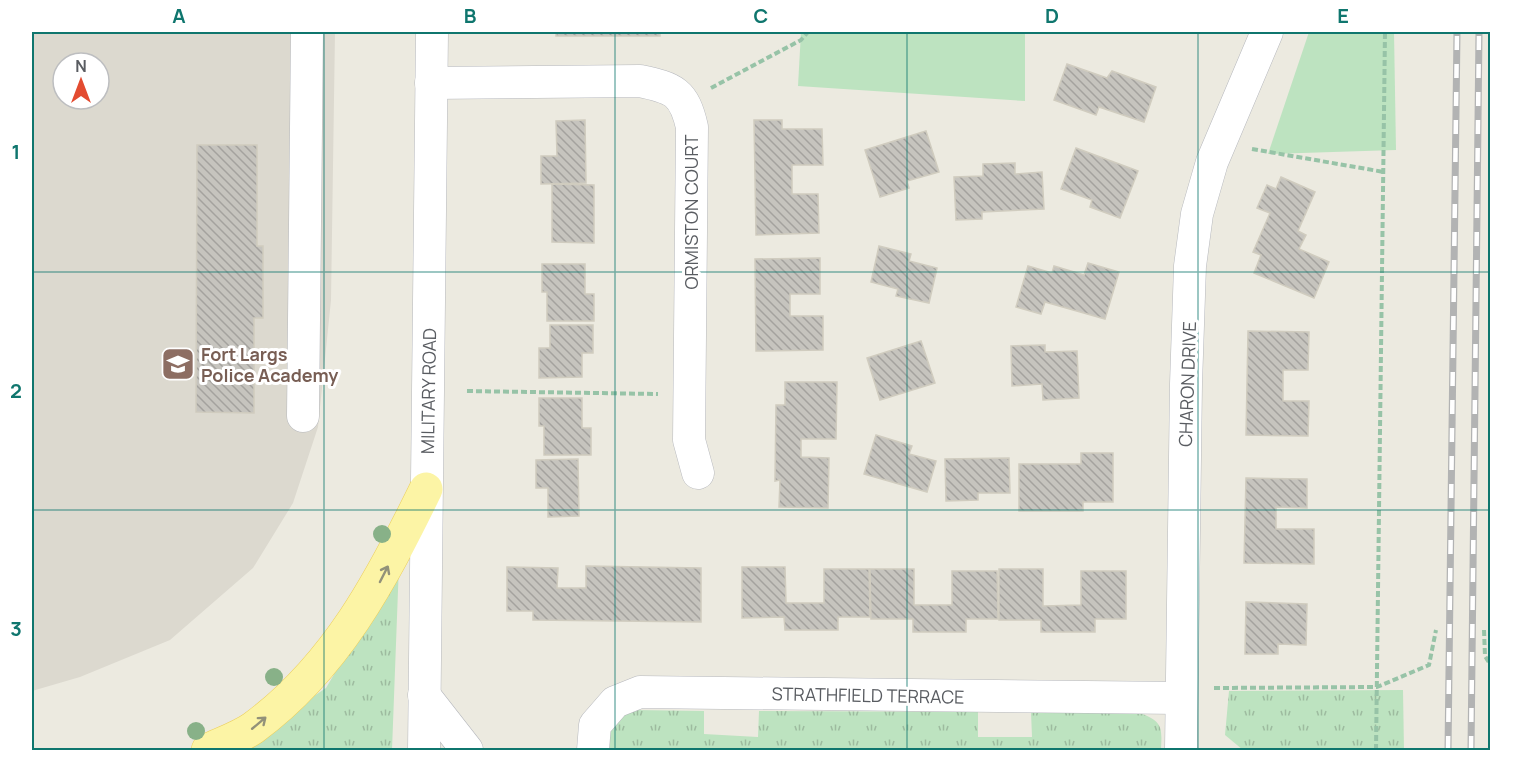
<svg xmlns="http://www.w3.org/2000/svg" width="1522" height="782" font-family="Manrope,sans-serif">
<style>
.education{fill:#dcd9cf;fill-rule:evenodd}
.grass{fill:url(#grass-tufts)}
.park{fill:#bde3c0}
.building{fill:url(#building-back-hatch);stroke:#d0ccbf;stroke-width:1.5}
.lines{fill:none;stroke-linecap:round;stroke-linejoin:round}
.minor-casing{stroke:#b6b8bd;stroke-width:33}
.major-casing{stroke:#ecce59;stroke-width:34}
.path{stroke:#97c3a7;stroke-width:4;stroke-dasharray:6 3;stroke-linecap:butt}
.minor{stroke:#fff;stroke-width:32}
.major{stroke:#fcf4a5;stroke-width:33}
.rail-casing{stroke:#b2b3b3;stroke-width:7}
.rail{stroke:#fff;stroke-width:4.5;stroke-dasharray:14;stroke-linecap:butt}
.tree{fill:#88b188}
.oneway{stroke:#929179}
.grid{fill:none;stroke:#0f766e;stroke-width:1.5;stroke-opacity:0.55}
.labels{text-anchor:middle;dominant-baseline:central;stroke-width:6;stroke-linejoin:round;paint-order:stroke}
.street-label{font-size:18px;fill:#595c61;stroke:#fff}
.education-label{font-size:18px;font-weight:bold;fill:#785e54;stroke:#fff;text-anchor:start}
.neatline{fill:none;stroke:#0f766e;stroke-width:2}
.grid-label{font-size:20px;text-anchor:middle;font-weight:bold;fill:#0f766e}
</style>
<defs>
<pattern id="grass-tufts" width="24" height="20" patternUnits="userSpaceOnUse" patternTransform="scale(1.5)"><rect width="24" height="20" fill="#bde3c0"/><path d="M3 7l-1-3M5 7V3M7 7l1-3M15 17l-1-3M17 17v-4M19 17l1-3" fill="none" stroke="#9dbb9f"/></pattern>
<pattern id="building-back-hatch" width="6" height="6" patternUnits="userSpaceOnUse" patternTransform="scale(1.5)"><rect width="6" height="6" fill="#c6c4be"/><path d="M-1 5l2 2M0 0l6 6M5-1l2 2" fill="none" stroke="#a4a29e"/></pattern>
</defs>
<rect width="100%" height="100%" fill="#eceae0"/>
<path class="education" d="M32,32H335L331,300L318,427L293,503L253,568L170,640L80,677L32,691ZM63,63H99V99H63Z"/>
<g class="grass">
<polygon points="399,564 392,750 233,750 326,688"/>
<polygon points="1403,690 1404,750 1243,750 1225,735 1229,691"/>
<path d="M634,710L704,711V734L758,737L759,711L978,712V737H1032L1031,712L1140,713C1163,722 1162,727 1161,750H607C609,726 609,719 634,710Z"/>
</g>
<g class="park">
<polygon points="801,32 1025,32 1025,101 798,86"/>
<polygon points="1309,32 1394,32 1396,150 1268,154"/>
</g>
<g class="building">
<rect x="556" y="32" width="104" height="4"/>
<polygon points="1067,64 1107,78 1112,71 1156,87 1144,122 1099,107 1096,115 1054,100"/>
<polygon points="585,120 586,183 541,184 541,156 557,156 556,121"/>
<polygon points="754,120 782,120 782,129 822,129 823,165 792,165 792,194 818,194 819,233 756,235"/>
<polygon points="926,131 939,172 907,181 909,188 880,197 865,150"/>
<polygon points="197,145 257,145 257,246 263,246 263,318 254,318 254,413 196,412"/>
<polygon points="1076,148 1138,171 1120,218 1090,207 1092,200 1061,189"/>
<polygon points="1015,163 1015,174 1042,172 1044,209 982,212 982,219 956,220 954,177 983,176 983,164"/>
<polygon points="1281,177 1315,192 1298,231 1306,235 1299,249 1329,262 1314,298 1254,273 1261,255 1253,252 1270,213 1257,208 1267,185 1276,189"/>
<polygon points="552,184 594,185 594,243 552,242"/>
<polygon points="879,246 911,254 909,261 937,268 929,303 896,296 898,289 871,282"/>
<polygon points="820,258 820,294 790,294 790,316 823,316 823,350 756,351 755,259"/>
<polygon points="1088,263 1119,272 1105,319 1045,302 1041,314 1016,307 1028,266 1052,273 1054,266 1084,275"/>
<polygon points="542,264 585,264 585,294 594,294 594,321 547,321 547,292 542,292"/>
<polygon points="550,325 593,325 593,353 582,353 582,377 539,378 539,348 550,348"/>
<polygon points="1248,331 1309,332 1308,370 1283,370 1283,401 1309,401 1308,436 1246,435"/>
<polygon points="921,341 935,383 880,400 867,358"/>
<polygon points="1045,345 1045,352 1077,351 1079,398 1043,400 1042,384 1012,386 1011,346"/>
<polygon points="785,382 837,382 836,439 801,439 801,457 829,458 828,508 779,507 780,480 775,481 776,405 785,405"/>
<polygon points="539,398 582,398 582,428 591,428 591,455 544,455 544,426 539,426"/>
<polygon points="876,435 912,446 909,454 936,461 927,492 864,474"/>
<polygon points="1081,453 1113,453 1113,502 1083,502 1083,511 1019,511 1019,464 1081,464"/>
<polygon points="1009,458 1010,493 978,493 978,500 946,501 945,459"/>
<polygon points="578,459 579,516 548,517 548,488 536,488 536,460"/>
<polygon points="1246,478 1307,479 1307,508 1276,507 1276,529 1314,529 1314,564 1244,563"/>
<polygon points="586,566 701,568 701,622 533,620 533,611 507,611 507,567 558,568 557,588 586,588"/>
<polygon points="742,567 785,567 786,603 824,603 824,569 869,569 870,617 838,617 838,630 785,630 784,617 742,618"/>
<polygon points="870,569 914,569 914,605 952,605 952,571 997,571 998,619 966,619 966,632 913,632 913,619 871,619"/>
<polygon points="999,569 1043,569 1043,606 1081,605 1081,571 1126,571 1126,619 1095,619 1095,632 1041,632 1041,620 999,620"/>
<polygon points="1246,602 1307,604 1306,645 1278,644 1278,654 1245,654"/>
</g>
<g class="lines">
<g class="minor-casing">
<g id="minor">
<path d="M431,83L640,81C674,88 684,92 692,127L689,440L698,473"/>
<polyline points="303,416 307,32"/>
<polyline points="424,695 467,750"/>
<polyline points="424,750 432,32"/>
<polyline points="593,750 595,725 615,702 640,692 1180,698"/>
<polyline points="1181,750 1186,384 1190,266 1197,214 1212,162 1267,32"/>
</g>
</g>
<g class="major-casing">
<path id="major" d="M208,750C223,743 240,737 253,728C336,667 382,579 426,489"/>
</g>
<g class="path">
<polyline points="711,88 801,40 808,32"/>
<polyline points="1252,149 1384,172"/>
<polyline points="467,391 658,394"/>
<polyline points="1484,630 1485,656 1490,664"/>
<polyline points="1214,688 1377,687 1429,665 1436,630"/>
<polyline points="1376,750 1385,32"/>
</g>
<use href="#minor" class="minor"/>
<use href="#major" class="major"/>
<g class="rail-casing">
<g id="rail">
<polyline points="1448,750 1457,32"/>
<polyline points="1471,750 1479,32"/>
</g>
</g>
<use href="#rail" class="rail"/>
</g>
<g class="tree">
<circle cx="382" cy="534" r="9"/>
<circle cx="274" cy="677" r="9"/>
<circle cx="196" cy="731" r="9"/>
</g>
<defs><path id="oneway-shaft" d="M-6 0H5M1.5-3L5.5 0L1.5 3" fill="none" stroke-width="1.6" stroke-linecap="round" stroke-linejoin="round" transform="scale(1.5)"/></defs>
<g class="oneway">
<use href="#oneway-shaft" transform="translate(384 574) rotate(-63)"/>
<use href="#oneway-shaft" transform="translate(259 723) rotate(-40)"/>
</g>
<path class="grid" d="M324,32V750M615,32V750M907,32V750M1198,32V750M32,272H1490M32,510H1490"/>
<defs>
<g id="university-square" transform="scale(1.725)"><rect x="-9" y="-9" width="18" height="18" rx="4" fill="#8d6e63" stroke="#fff"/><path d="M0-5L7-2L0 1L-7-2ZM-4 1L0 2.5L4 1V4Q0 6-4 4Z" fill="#fff"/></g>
</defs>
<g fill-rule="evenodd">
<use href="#university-square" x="178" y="364"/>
</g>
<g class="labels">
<g class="street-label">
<text transform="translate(691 212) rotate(-90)">ORMISTON COURT</text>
<text transform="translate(1187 384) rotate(-88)">CHARON DRIVE</text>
<text transform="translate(428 391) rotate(-89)">MILITARY ROAD</text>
<text transform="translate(868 695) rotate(1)">STRATHFIELD TERRACE</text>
</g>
<g class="education-label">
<text x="201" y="354">Fort Largs<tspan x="201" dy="21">Police Academy</tspan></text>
</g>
</g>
<rect width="1522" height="782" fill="none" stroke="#ffffff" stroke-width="66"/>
<g transform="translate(81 81)"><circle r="28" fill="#ffffff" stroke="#bdbec0" stroke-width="1.5"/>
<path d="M0-4.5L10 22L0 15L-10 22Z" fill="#e34b30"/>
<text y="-9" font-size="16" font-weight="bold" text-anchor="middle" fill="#595c61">N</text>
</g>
<rect x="33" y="33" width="1456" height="716" class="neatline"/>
<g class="grid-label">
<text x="179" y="23">A</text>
<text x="470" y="23">B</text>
<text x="761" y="23">C</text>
<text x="1052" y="23">D</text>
<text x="1343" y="23">E</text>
<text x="16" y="159">1</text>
<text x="16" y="398">2</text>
<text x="16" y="636">3</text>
</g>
</svg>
